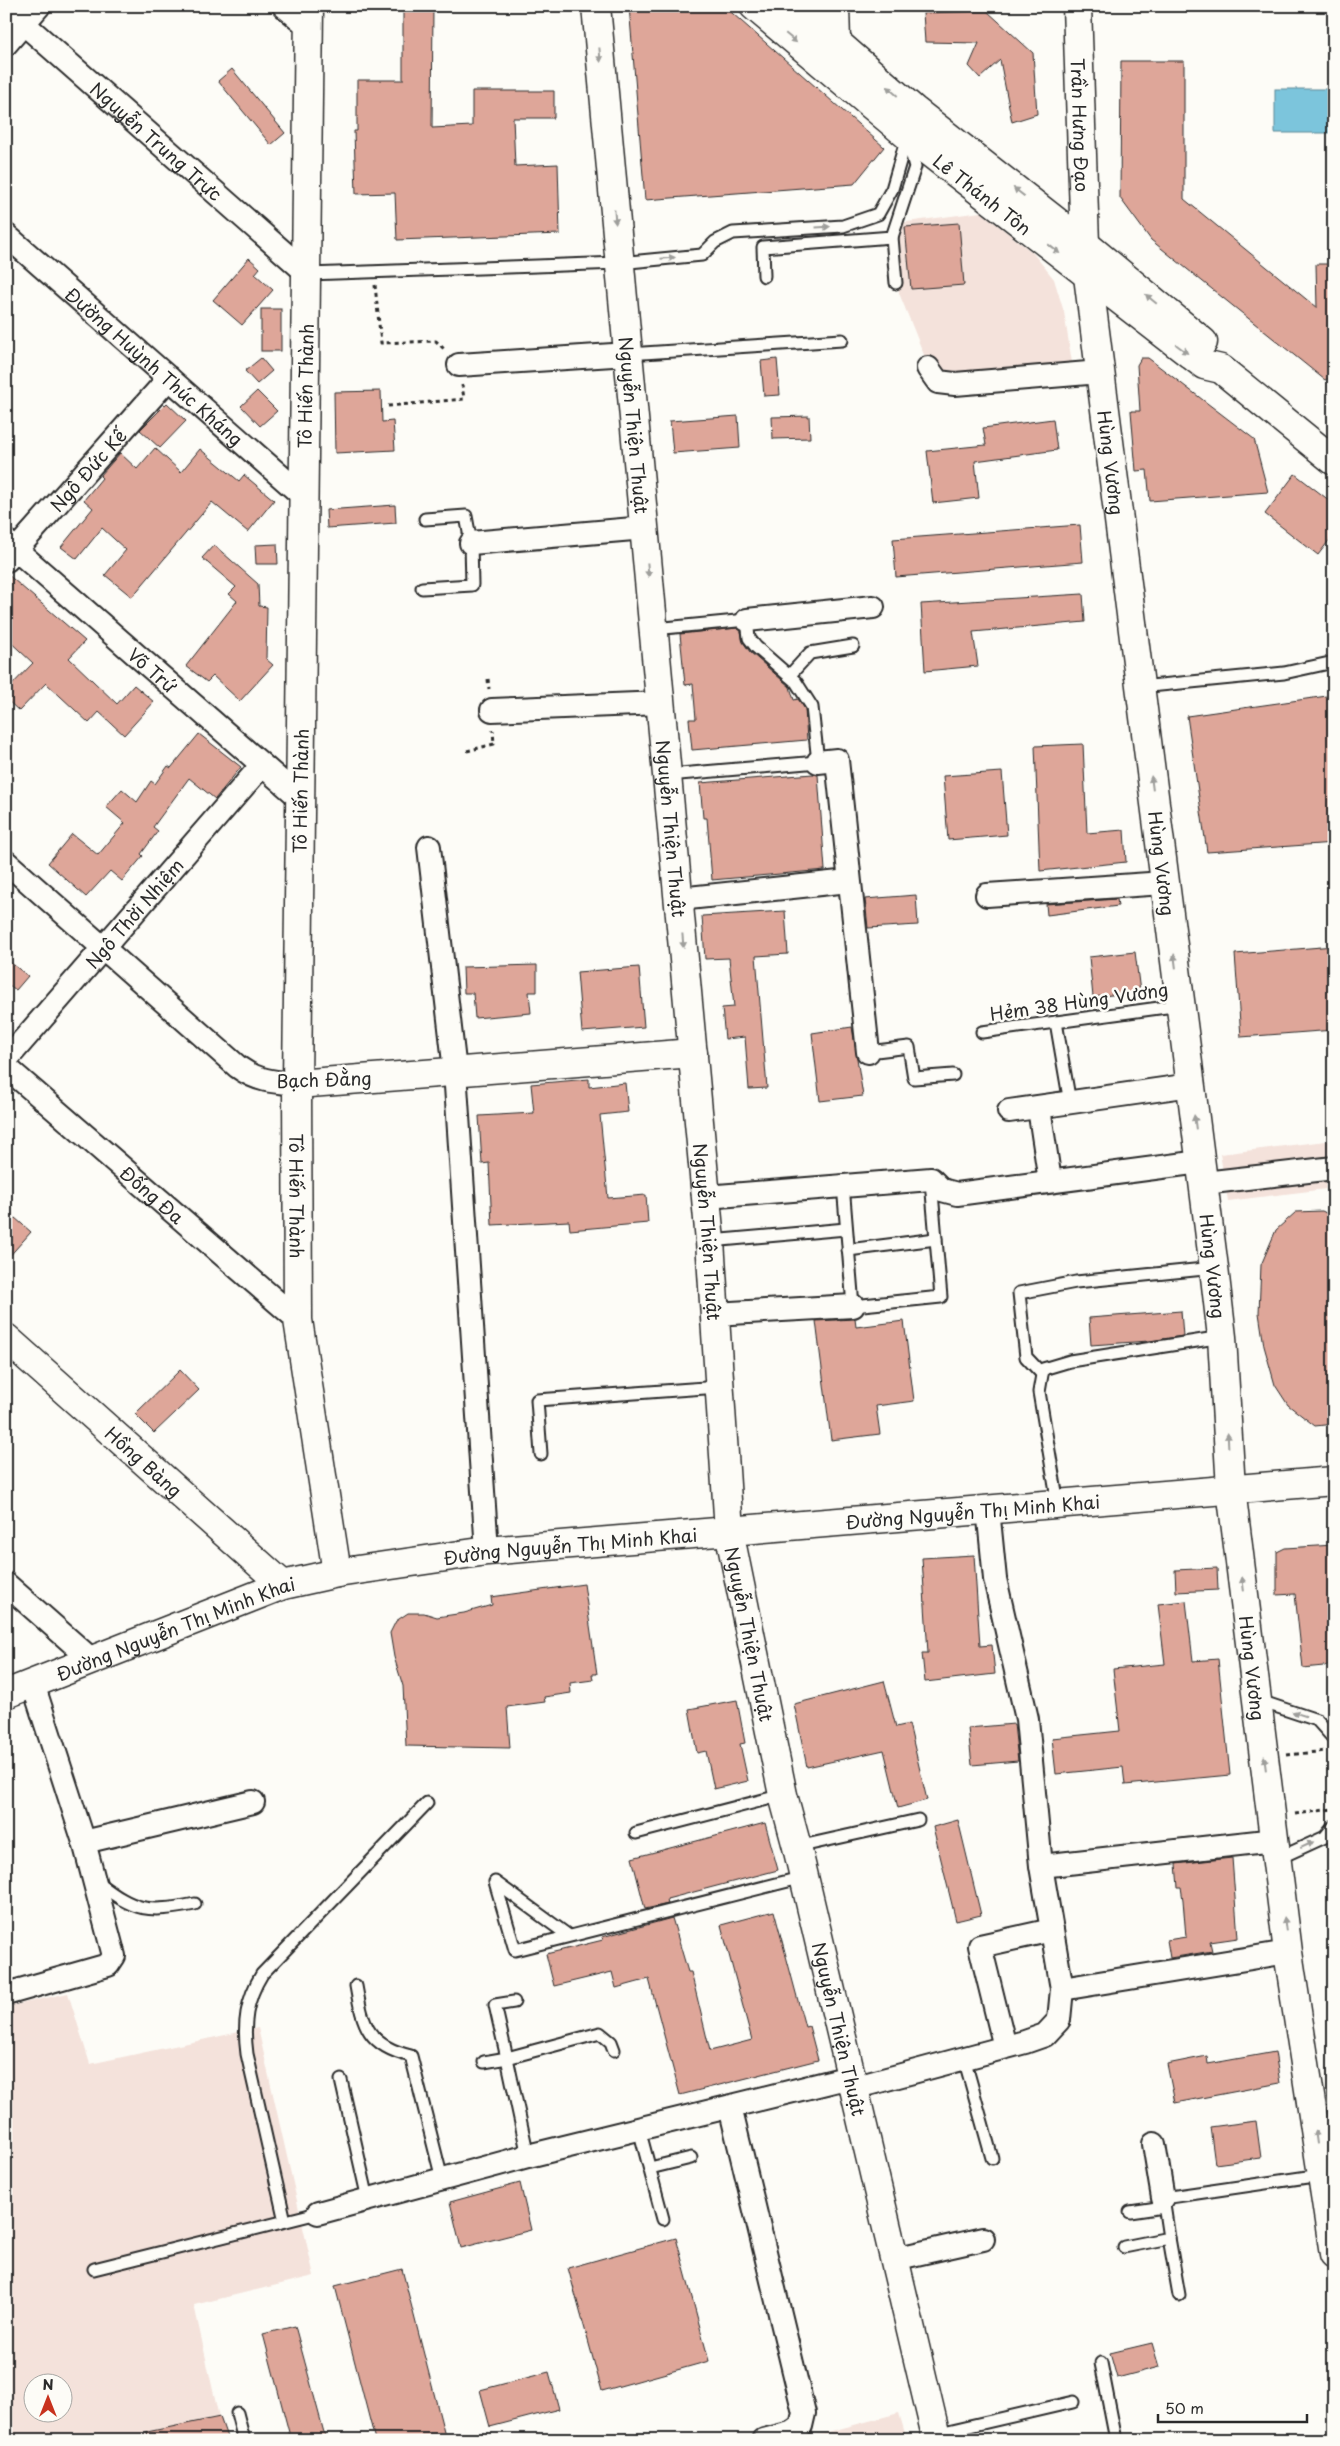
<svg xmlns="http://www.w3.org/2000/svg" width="1340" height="2446" font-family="'Playpen Sans',sans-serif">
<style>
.built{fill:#f4e2db;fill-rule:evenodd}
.water{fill:#7cc5dc;stroke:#5c8795}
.building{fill:#dea699;stroke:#2b2b2b}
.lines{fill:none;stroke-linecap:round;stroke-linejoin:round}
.lane-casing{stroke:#2b2b2b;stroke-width:15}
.street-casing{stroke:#2b2b2b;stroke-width:26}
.secondary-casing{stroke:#2b2b2b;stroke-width:31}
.primary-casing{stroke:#2b2b2b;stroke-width:31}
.path{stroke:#2b2b2b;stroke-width:3;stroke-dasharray:4 4;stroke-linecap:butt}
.lane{stroke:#fdfcf7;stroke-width:11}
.street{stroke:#fdfcf7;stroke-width:22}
.secondary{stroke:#fdfcf7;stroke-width:28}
.primary{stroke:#fdfcf7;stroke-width:28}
.oneway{fill:#9e9e9b}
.labels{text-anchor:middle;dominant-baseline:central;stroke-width:5;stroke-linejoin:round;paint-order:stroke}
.street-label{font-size:18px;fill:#2b2b2b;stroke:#fdfcf7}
</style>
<rect width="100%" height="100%" fill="#fdfcf7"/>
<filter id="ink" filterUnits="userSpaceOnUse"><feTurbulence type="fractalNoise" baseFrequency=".02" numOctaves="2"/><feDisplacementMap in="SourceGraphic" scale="10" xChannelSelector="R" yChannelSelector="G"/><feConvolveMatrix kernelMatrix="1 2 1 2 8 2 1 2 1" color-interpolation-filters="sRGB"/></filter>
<g filter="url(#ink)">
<g class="built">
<polygon points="981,212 1032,252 1054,279 1064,312 1073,369 939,392 899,293 892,224"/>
<polygon points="1334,1140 1334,1188 1228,1201 1220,1154"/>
<path d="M68,1993L90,2064L258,2028L314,2276L194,2305L224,2440H6V2007ZM32,2384H62V2414H32Z"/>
<polygon points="899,2413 907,2440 798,2440"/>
</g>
<rect class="water" x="1275" y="89" width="59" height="44"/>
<g class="building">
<polygon points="403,6 433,6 432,128 472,126 472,91 554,91 554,118 513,118 515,166 558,164 560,234 397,240 395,193 356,194 354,131 357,131 357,80 403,80"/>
<polygon points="629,6 724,6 884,147 854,184 645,200"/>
<polygon points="987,11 1033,53 1037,114 1012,122 1000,60 980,78 969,66 979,43 925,42 923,13"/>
<polygon points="1121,61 1184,61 1184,199 1317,308 1316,264 1334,264 1334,376 1325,380 1151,240 1120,198"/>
<polygon points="232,69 285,133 271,145 218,81"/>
<polygon points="959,223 964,285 911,289 905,227"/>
<polygon points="249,258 260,268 255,274 273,290 242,325 213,300"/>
<rect x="261" y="309" width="20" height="42"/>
<polygon points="261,358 272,371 257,384 245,371"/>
<polygon points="1141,358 1148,358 1152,361 1254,439 1268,492 1150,501 1147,470 1136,471 1131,411 1140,411 1137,365"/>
<polygon points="777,359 780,395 764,396 761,361"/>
<polygon points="257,391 277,411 260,426 241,406"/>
<polygon points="381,391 382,422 393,421 395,450 335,453 334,392"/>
<polygon points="167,403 186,421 160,448 140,430"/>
<polygon points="738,416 740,448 673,453 670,421"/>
<polygon points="809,416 810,438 773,439 772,417"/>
<polygon points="1053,419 1057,450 975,461 979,498 933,503 927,451 986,445 983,428"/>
<polygon points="155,448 181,472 200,449 239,481 244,475 274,500 248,532 212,502 132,597 105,575 126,550 102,528 77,559 61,547 93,508 84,500 102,478 100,476 120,453 137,469"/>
<polygon points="1295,474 1334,504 1334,534 1318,555 1265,514"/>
<polygon points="395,505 396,523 327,528 326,510"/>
<polygon points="1080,525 1083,562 896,577 893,539"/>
<polygon points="277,544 278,564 256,564 255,545"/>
<polygon points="214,545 258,584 259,606 267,607 266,659 273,665 240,701 213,676 207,682 186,666 237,601 229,594 236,587 202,558"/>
<polygon points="6,573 85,641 69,658 117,704 134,685 154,702 124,735 99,712 89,723 46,683 19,711 6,699 6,691 33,663 6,638"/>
<polygon points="1083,594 1085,622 973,632 978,666 925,671 921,604"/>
<polygon points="737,628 741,631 743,642 750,652 790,687 794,700 798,699 805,709 807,740 692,750 689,719 696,719 693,684 685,685 680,634"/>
<polygon points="1334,695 1334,843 1207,852 1187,716"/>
<polygon points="199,734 241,767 215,799 189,778 153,827 158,831 141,854 143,856 122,881 110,871 86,897 48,863 72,834 98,855 125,823 106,807 122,789 137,802 151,781 155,784 168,766 171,768"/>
<polygon points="1083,744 1087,833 1124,830 1126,862 1040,871 1035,746"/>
<polygon points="1002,772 1007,835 948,840 943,776"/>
<polygon points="813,774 818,775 825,870 712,880 707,818 703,818 700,783"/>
<polygon points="916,895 918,925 868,928 865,899"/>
<polygon points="1117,899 1118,906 1047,915 1046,904"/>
<polygon points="785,911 788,954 756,956 767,1088 749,1089 745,1037 725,1039 722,1008 734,1007 729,958 705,959 702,916"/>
<polygon points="1334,946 1334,1030 1241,1037 1235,954"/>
<polygon points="1135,952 1140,992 1093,997 1089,957"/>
<polygon points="6,959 28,976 16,990 6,983"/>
<polygon points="537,965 537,992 529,992 531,1013 475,1018 473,993 464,993 463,967"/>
<polygon points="639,967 644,1027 582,1032 577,972"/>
<polygon points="852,1027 863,1096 820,1101 812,1033"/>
<polygon points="589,1079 589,1087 625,1083 628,1112 600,1115 608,1198 646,1195 648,1223 570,1230 569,1221 492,1225 489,1163 482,1164 479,1116 534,1113 531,1084"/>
<polygon points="6,1210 31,1232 6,1260"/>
<polygon points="1322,1211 1334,1217 1334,1424 1315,1426 1288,1405 1275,1385 1264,1346 1259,1313 1261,1265 1276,1230 1296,1212"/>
<polygon points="1181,1311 1183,1336 1149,1341 1091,1345 1089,1318"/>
<polygon points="855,1319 856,1327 904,1321 914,1401 876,1406 880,1434 831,1440 816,1321"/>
<polygon points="180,1370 199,1390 154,1433 135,1414"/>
<polygon points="1334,1545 1334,1665 1303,1668 1295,1594 1277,1595 1277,1552 1285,1548"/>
<polygon points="974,1555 980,1646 992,1645 995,1674 925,1682 922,1653 928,1653 922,1558"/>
<polygon points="1217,1568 1218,1590 1176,1592 1175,1570"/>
<polygon points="584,1584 597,1674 592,1674 593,1680 570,1683 571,1693 544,1697 545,1702 507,1707 510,1748 406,1746 403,1686 394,1657 390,1633 396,1621 408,1613 424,1613 437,1617 464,1613 492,1605 491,1597"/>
<polygon points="1186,1601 1193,1661 1218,1659 1230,1775 1125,1785 1123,1767 1056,1774 1052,1738 1120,1731 1113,1669 1165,1664 1158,1604"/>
<polygon points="884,1681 896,1727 909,1724 927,1800 898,1808 884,1750 807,1767 794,1704"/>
<polygon points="737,1700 745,1743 740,1744 748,1781 714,1789 706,1751 697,1753 689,1709"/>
<polygon points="1014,1724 1018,1761 972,1765 968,1728"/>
<polygon points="958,1820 981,1915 956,1921 933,1827"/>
<polygon points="765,1823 778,1870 667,1899 668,1904 645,1909 632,1858"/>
<polygon points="1232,1858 1238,1938 1210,1942 1212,1951 1170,1958 1167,1940 1186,1937 1183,1900 1181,1887 1178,1887 1176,1864"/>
<polygon points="774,1911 805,2027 809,2026 818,2060 680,2095 649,1979 616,1988 612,1972 554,1986 546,1954 603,1940 602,1937 672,1918 688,1972 691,1972 710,2051 752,2040 721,1925"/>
<polygon points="1275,2052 1280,2083 1175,2103 1167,2064 1207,2056 1208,2064"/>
<polygon points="1256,2121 1261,2158 1215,2164 1210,2127"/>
<polygon points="520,2183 531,2230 461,2248 450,2202"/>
<polygon points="676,2238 709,2361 602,2391 568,2268"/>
<polygon points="402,2269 446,2440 375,2440 335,2286"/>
<polygon points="295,2326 326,2440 291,2440 263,2334"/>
<polygon points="1152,2343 1159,2367 1117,2378 1110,2353"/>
<polygon points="549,2372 559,2409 490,2427 480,2390"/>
<polygon points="220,2417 228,2440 147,2440 147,2432"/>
</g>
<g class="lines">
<g class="lane-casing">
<g id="lane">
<polyline points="892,237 896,283"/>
<polyline points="308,274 619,263 702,255 715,242 733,233 843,226 878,214 892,189 907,137"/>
<polyline points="764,276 763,247 892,237 915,167 909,144"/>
<polyline points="628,354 842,340"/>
<polyline points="422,588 472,585 471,543 466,516 425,519"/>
<polyline points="654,629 747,620 749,638 756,647 796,682 812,707 818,762 668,775"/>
<polyline points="789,676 810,653 853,646"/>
<polyline points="1140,687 1284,673 1334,662"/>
<polyline points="1056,1022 1070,1103"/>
<polyline points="982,1032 1181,1005"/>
<polyline points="868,1052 909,1047 914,1078 953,1075"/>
<polyline points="843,1185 853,1306 941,1297 931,1181"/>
<polyline points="710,1241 846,1229"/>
<polyline points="848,1250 936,1239"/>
<polyline points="1042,1374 1026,1357 1019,1293 1076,1282 1214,1268"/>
<polyline points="541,1454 537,1400 719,1387"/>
<polyline points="1058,1504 1039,1392 1043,1369 1070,1361 1222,1337"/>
<polyline points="1257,1700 1317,1720 1334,1739"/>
<polyline points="636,1833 783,1795"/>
<polyline points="797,1847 918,1820"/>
<polyline points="1277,1859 1325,1837 1334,1826"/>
<path d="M97,1882C136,1912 147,1913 195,1904"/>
<polyline points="569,1936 495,1882 515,1950 804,1877"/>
<path d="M356,1986C363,2026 368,2046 411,2056L442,2179"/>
<polyline points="514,2002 495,2005 507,2058 600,2033 611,2042 614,2050"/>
<polyline points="964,2058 992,2158"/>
<polyline points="484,2062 507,2058 528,2156"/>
<polyline points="341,2080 368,2199"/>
<polyline points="639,2129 663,2219"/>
<polyline points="650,2168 691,2158"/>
<polyline points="1130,2212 1164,2207"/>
<path d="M285,2221L247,2054C243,2024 246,2000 262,1974L427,1803"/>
<polyline points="1169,2238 1179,2295"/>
<polyline points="1124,2247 1169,2238 1163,2198 1321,2175"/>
<polyline points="94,2269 318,2213"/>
<polyline points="1101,2363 1116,2440"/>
<polyline points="237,2413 244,2440"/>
<polyline points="935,2434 1073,2402"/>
</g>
</g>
<g class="street-casing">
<g id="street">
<polyline points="284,6 309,27"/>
<path id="s1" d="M6,8L308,274"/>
<polyline points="6,44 39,6"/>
<path id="s2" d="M6,235L303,496"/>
<polyline points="459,365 628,354"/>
<polyline points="928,368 938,382 955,384 1100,372"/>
<path id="s3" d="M6,541L300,798"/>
<polyline points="471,543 645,528"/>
<path id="s4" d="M7,560L169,378"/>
<polyline points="747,620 873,607"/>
<polyline points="492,710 661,703"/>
<polyline points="818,762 837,760 868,1052"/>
<polyline points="429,847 455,1071 487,1551"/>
<path d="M6,862L238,1067C257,1081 274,1082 297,1084"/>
<polyline points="987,895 1164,883"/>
<polyline points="679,899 849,881"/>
<path id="s5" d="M6,1060L262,765"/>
<path id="s6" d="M6,1067L298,1320"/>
<polyline points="1039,1108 1050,1181"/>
<polyline points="1009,1111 1191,1085"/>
<polyline points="1204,1183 1334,1168"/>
<polyline points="706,1197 931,1179 942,1190 957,1194 1200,1162"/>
<polyline points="714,1314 853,1306"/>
<polyline points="6,1584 93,1661"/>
<polyline points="84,1842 253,1802"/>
<polyline points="1041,1866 1275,1840"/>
<polyline points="1062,1989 1288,1952"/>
<polyline points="6,1994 108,1965 114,1956 84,1842 33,1684"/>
<polyline points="1005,2047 980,1946 1052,1930"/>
<polyline points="853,2088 1025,2042 1045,2035 1059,2020 1062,1989 1041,1866 1027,1719 995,1579 988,1509"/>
<polyline points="730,2107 804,2413 801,2426 791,2433 764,2440"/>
<polyline points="1154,2144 1163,2198"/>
<polyline points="318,2213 528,2156 850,2077"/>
<polyline points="894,2259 983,2239"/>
</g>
</g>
<g class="secondary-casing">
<g id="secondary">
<path id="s7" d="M309,6L297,1084L298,1320L337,1573"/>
<path id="s8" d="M596,6L710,1241L729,1531L783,1795L797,1847L937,2440"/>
<polyline points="835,6 836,42"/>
<path id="s9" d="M1077,6L1085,244"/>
<path id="s10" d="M1088,276L1214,1268L1222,1337L1231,1489L1288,1952L1334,2254"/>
<polyline points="297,1084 693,1053"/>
<path id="s11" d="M6,1338L283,1585"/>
<path id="s12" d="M6,1694L283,1585L337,1573L487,1551L1334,1481"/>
</g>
</g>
<g class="primary-casing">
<g id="primary">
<path id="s13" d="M754,6L907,135L1204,365L1221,369L1334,461"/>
<polyline points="795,6 914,110 1085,244 1203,342"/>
</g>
</g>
<g class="path">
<polyline points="375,285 381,343 436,341 445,350"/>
<polyline points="388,406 464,399 462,385"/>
<polyline points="488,679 489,689"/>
<polyline points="467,751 494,744 493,730"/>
<polyline points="1287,1755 1326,1751"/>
<polyline points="1295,1814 1333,1809"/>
</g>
<use href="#lane" class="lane"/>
<use href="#street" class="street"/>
<use href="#secondary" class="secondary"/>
<use href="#primary" class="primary"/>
</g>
<defs><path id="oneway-solid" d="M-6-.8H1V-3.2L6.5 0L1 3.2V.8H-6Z" transform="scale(1.25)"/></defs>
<g class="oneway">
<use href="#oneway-solid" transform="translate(791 38) rotate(40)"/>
<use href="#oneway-solid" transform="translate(600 55) rotate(85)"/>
<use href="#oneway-solid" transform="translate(892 91) rotate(-139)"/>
<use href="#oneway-solid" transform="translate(1019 192) rotate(-142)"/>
<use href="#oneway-solid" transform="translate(615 217) rotate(85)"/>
<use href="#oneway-solid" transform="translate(823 227) rotate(-4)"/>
<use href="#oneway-solid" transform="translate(1054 249) rotate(38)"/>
<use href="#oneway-solid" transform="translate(668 258) rotate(-5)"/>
<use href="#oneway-solid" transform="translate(1151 299) rotate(-140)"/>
<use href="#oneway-solid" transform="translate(1182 349) rotate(37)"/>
<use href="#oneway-solid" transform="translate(648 570) rotate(85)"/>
<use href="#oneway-solid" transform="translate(1152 783) rotate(-97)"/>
<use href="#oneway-solid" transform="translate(683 941) rotate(85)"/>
<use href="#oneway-solid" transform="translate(1175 961) rotate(-97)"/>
<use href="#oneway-solid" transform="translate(1195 1122) rotate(-97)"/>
<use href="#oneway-solid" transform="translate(1228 1440) rotate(-93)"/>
<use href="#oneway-solid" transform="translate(1243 1584) rotate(-97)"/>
<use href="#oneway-solid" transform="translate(1299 1714) rotate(-162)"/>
<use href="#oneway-solid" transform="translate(1265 1763) rotate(-97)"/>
<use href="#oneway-solid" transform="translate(1307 1845) rotate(-25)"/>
<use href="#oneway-solid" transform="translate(1285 1924) rotate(-97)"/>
<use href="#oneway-solid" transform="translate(1316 2137) rotate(-98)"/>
</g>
</g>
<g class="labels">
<g class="street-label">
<text stroke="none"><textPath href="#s9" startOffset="119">Trần Hưng Đạo</textPath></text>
<text stroke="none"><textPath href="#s1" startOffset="201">Nguyễn Trung Trực</textPath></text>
<text stroke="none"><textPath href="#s13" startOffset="296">Lê Thánh Tôn</textPath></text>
<text stroke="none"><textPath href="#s2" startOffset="198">Đường Huỳnh Thúc Kháng</textPath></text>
<text transform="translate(305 386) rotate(-89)">Tô Hiến Thành</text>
<text stroke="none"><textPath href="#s8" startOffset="421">Nguyễn Thiện Thuật</textPath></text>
<text stroke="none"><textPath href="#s10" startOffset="188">Hùng Vương</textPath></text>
<text stroke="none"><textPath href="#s4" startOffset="121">Ngô Đức Kế</textPath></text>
<text stroke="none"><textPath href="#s3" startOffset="195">Võ Trứ</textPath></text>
<text transform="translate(300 791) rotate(-89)">Tô Hiến Thành</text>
<text stroke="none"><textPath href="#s8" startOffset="826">Nguyễn Thiện Thuật</textPath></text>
<text stroke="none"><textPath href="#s10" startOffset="592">Hùng Vương</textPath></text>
<text stroke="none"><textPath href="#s5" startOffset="195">Ngô Thời Nhiệm</textPath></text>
<text transform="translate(1079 1001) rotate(-8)">Hẻm 38 Hùng Vương</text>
<text transform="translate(324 1079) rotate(-2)">Bạch Đằng</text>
<text stroke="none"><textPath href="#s6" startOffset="194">Đống Đa</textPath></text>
<text stroke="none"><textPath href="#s7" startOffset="1190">Tô Hiến Thành</textPath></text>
<text stroke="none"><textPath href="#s8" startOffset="1231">Nguyễn Thiện Thuật</textPath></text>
<text stroke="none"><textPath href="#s10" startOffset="998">Hùng Vương</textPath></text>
<text stroke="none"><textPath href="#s11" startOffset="185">Hồng Bàng</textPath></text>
<text stroke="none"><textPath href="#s12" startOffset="992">Đường Nguyễn Thị Minh Khai</textPath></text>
<text stroke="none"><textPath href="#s12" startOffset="588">Đường Nguyễn Thị Minh Khai</textPath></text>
<text stroke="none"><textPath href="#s12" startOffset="182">Đường Nguyễn Thị Minh Khai</textPath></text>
<text stroke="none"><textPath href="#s8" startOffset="1636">Nguyễn Thiện Thuật</textPath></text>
<text stroke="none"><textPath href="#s10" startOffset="1402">Hùng Vương</textPath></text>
<text stroke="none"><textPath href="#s8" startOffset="2041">Nguyễn Thiện Thuật</textPath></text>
</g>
</g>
<rect width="1340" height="2446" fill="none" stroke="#fdfcf7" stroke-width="25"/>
<rect x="12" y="12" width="1315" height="2421" fill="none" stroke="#2b2b2b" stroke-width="2" filter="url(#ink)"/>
<g transform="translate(48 2398)"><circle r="24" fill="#fdfcf7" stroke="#a9a8a5"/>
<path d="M0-4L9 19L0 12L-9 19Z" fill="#c8321e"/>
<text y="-8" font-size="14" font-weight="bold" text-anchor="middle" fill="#2b2b2b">N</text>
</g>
<path d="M1158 2414v8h149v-8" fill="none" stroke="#2b2b2b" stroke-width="2.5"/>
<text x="1165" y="2414" font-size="15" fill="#2b2b2b" stroke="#fdfcf7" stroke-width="4" paint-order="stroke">50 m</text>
</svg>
